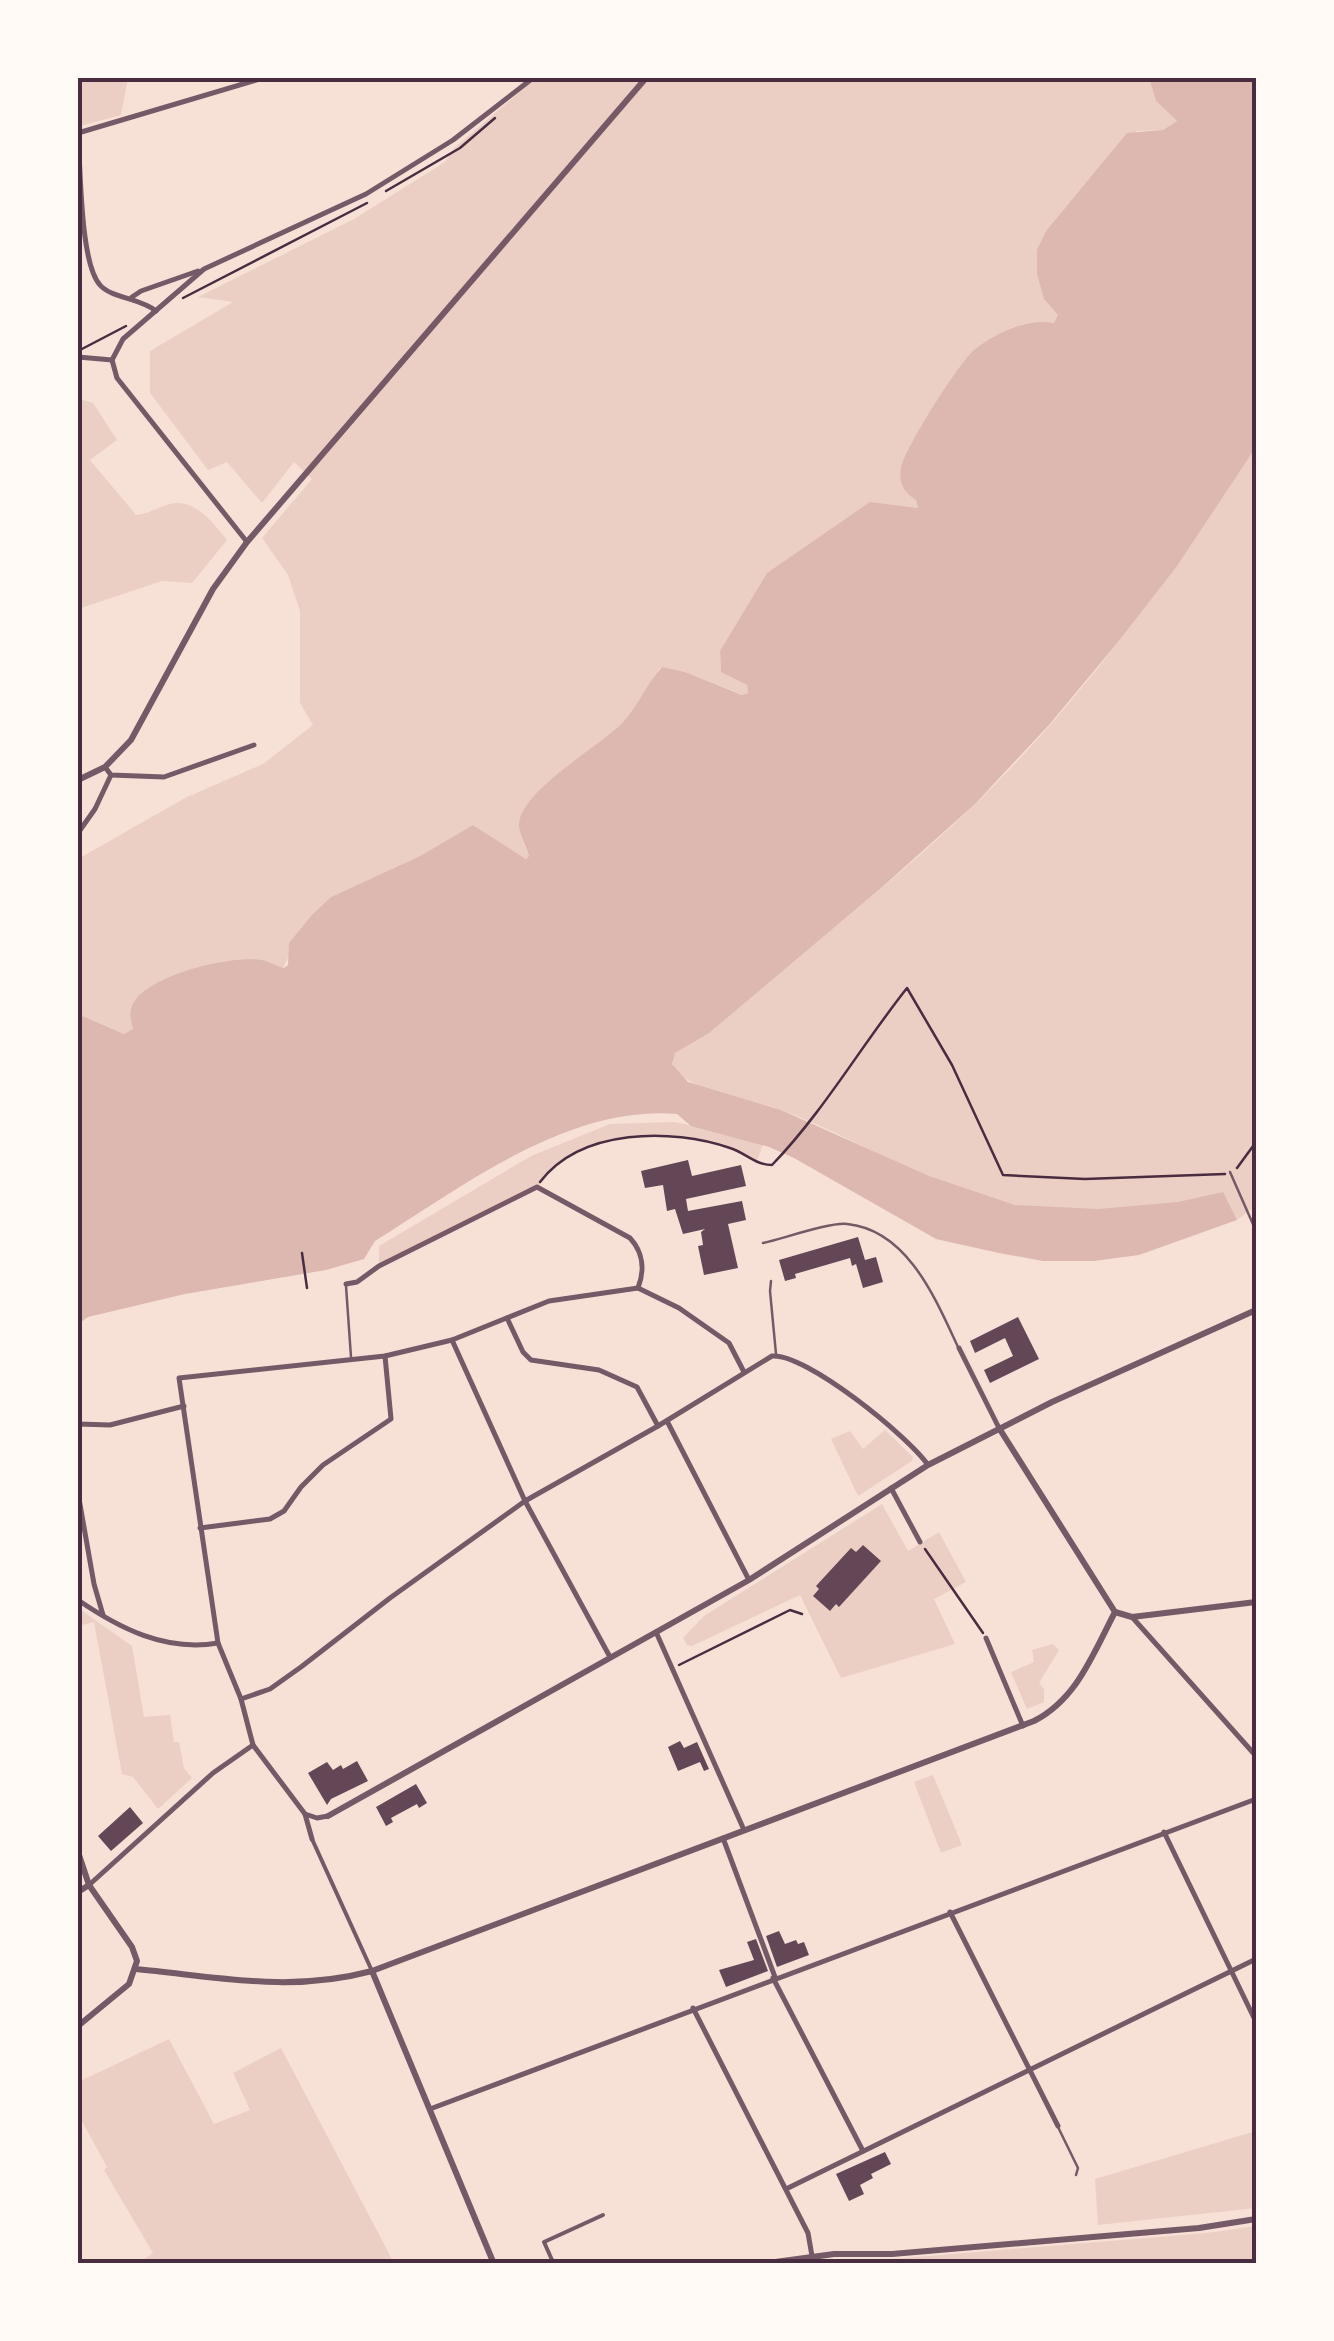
<svg xmlns="http://www.w3.org/2000/svg" width="1334" height="2341" font-family="Manrope,sans-serif">
<style>
.green{fill:#ebcfc5}
.water{fill:#dcb8b0}
.lines{fill:none;stroke-linecap:round;stroke-linejoin:round}
.stream{stroke:#dcb8b0;stroke-width:2.5}
.building{fill:#644757}
.path{stroke:#4a2c40;stroke-width:2.5}
.service{stroke:#755966;stroke-width:2.5}
.pedestrian{stroke:#755966;stroke-width:4}
.minor{stroke:#755966;stroke-width:5}
.tertiary{stroke:#755966;stroke-width:6}
.neatline{fill:none;stroke:#4a2c40;stroke-width:4}
</style>
<rect width="100%" height="100%" fill="#f7e1d7"/>
<g class="green">
<polygon points="78,78 128,78 121,115 80,126"/>
<path d="M536,78H1149L1156,101L1177,121L1163,130L1137,131L1079,191L1046,231L1044,299L1059,315L1054,323C1027,318 996,332 975,349C959,362 905,448 901,467C898,482 903,492 916,500L918,508L870,503L767,573L720,652L721,672L747,685L748,693L743,695L685,672L661,667C646,685 639,706 622,723C595,751 524,786 520,827C519,836 526,847 529,856L526,859L473,825L420,856L331,897L305,924L283,968L259,960L223,961L131,1020L133,1029L124,1034L78,1014V859L185,798L263,764L313,725L300,703V611L288,575L262,538L312,479L294,462L262,503L227,462L208,470L150,393V351L233,302L198,297L354,219L445,162L454,148Z"/>
<path d="M80,399L93,403L117,440L90,460L136,515C150,514 163,504 175,503C197,501 215,525 227,540L192,583L162,581L78,609V401Z"/>
<path d="M1256,447V1206L1237,1220L1222,1192C1169,1210 1073,1215 1017,1205C932,1190 857,1137 776,1108C748,1099 676,1091 671,1058L675,1053C725,1023 767,982 813,945C868,900 923,854 974,805C1084,699 1172,573 1256,447Z"/>
<path d="M674,1122L765,1140L756,1163C705,1126 609,1124 558,1164C550,1171 543,1180 537,1187L379,1266V1246L531,1156L610,1124Z"/>
<polygon points="885,1430 913,1457 912,1461 858,1496 831,1439 850,1431 863,1449"/>
<polygon points="882,1504 908,1551 939,1532 966,1582 934,1599 955,1644 841,1678 800,1595 692,1646 687,1645 683,1638 704,1616"/>
<polygon points="78,1608 132,1646 144,1717 170,1715 174,1742 179,1742 184,1768 192,1778 158,1809 133,1777 122,1774 94,1622 78,1626"/>
<polygon points="1053,1644 1059,1650 1039,1683 1044,1689 1044,1702 1027,1709 1011,1672 1034,1662 1032,1650"/>
<polygon points="933,1775 962,1845 941,1853 914,1782"/>
<polygon points="169,2039 214,2124 250,2110 233,2073 281,2048 394,2263 139,2263 153,2253 104,2170 107,2167 78,2114 78,2082"/>
<polygon points="1256,2131 1256,2208 1098,2225 1095,2179"/>
<polygon points="1256,2226 1256,2263 845,2263 1206,2233"/>
</g>
<path class="water" d="M1149,78H1256V447L1177,566L1118,642L1049,725L975,804L880,889L709,1033L675,1053L672,1064L688,1082L781,1110L929,1176L1015,1205L1098,1209L1178,1202L1223,1192L1237,1220L1139,1255L1094,1261H1043L999,1253L936,1239L794,1158L769,1147L691,1126L677,1114C568,1105 463,1186 375,1241L364,1259L326,1270L185,1294L88,1317L78,1324V1014L124,1034L133,1029C131,1021 129,1014 132,1006C145,975 231,955 261,960C269,961 276,966 284,968L288,965L289,943L312,915L331,897L420,856L473,825L526,859L529,856C526,846 520,836 519,826C518,792 599,747 622,723C639,706 645,685 662,667L685,672L742,695L748,693L747,685L721,672L720,651L767,573L870,502L918,508L916,500C903,492 898,482 901,467C905,448 959,362 975,349C997,332 1027,318 1054,323L1058,315L1044,299L1037,274V250L1046,231L1127,133L1163,130L1177,121L1156,101Z"/>
<g class="lines">
<polyline class="stream" points="78,81 80,98"/>
</g>
<g class="building">
<polygon points="688,1160 692,1176 741,1165 746,1186 686,1199 688,1211 742,1201 746,1220 728,1224 738,1268 704,1275 698,1246 703,1245 701,1232 705,1229 683,1234 675,1209 667,1211 663,1185 645,1188 641,1171"/>
<polygon points="858,1237 865,1260 876,1257 883,1282 863,1288 856,1264 852,1266 850,1258 795,1274 796,1278 785,1281 779,1260"/>
<polygon points="1018,1317 1039,1359 990,1383 984,1370 1013,1356 1005,1338 975,1353 970,1341"/>
<polygon points="863,1545 881,1561 839,1607 836,1604 830,1611 813,1596 819,1589 816,1586 851,1548 856,1552"/>
<polygon points="680,1741 684,1748 697,1742 709,1769 704,1771 700,1762 678,1771 668,1747"/>
<polygon points="357,1761 368,1781 331,1799 327,1805 308,1773 327,1762 333,1770 341,1765 343,1769"/>
<polygon points="416,1784 427,1803 419,1808 417,1804 391,1818 393,1822 386,1826 376,1807"/>
<polygon points="130,1807 143,1823 111,1851 98,1836"/>
<polygon points="779,1931 785,1944 796,1940 798,1944 804,1942 809,1955 777,1967 766,1936"/>
<polygon points="756,1939 768,1971 726,1987 719,1970 754,1960 747,1942"/>
<polygon points="885,2152 891,2164 871,2174 873,2178 860,2185 864,2194 849,2201 836,2174"/>
</g>
<g class="lines">
<g class="path">
<polyline points="386,191 460,148 495,118"/>
<polyline points="183,298 367,203"/>
<polyline points="80,350 126,326"/>
<polyline points="1237,1168 1256,1142"/>
<path d="M540,1182C581,1128 672,1128 730,1148C746,1153 755,1165 772,1165C824,1111 861,1046 907,988L952,1065L1003,1175L1085,1179L1225,1174"/>
<polyline points="302,1253 307,1288"/>
<polyline points="925,1549 983,1633"/>
<polyline points="679,1665 790,1610 802,1614"/>
</g>
<g class="service">
<polyline points="1230,1172 1256,1231"/>
<path d="M763,1243C782,1239 830,1222 847,1224C908,1230 936,1300 958,1347"/>
<polyline points="771,1281 770,1291 776,1354"/>
<polyline points="346,1286 351,1357"/>
<polyline points="1058,2127 1078,2168 1076,2175"/>
</g>
<g class="pedestrian">
<polyline points="312,1839 372,1971"/>
<polyline points="552,2260 544,2242 603,2215"/>
</g>
<g class="minor">
<polyline points="78,133 263,78"/>
<path d="M78,138C81,170 80,263 100,285C111,298 140,298 156,311"/>
<polyline points="132,297 141,291 198,271"/>
<polyline points="78,357 112,360 123,339 204,269 366,194 453,140 533,78"/>
<polyline points="112,360 117,378 247,542"/>
<polyline points="105,767 111,775 164,777 254,745"/>
<polyline points="78,833 95,809 111,775"/>
<path d="M346,1284L357,1282L379,1266L537,1187L630,1238C643,1252 645,1270 638,1288"/>
<polyline points="507,1318 523,1352 531,1360 599,1370 637,1387 658,1426"/>
<polyline points="452,1340 525,1501 610,1657"/>
<polyline points="959,1348 999,1428"/>
<polyline points="667,1421 749,1580"/>
<polyline points="78,1424 110,1425 184,1406"/>
<polyline points="891,1488 920,1542"/>
<polyline points="78,1493 94,1584 103,1615"/>
<polyline points="200,1528 270,1519 284,1511 301,1487 323,1465 391,1419 385,1356"/>
<path d="M78,1600C119,1628 165,1652 218,1643"/>
<polyline points="1132,1617 1256,1756"/>
<polyline points="656,1632 744,1830"/>
<polyline points="986,1638 1023,1726"/>
<path d="M241,1699L270,1689L301,1667L390,1598L525,1501L658,1426L772,1356C806,1353 908,1436 928,1465"/>
<polyline points="305,1814 317,1818 328,1816"/>
<polyline points="1164,1832 1256,2022"/>
<polyline points="723,1838 775,1977"/>
<polyline points="312,1839 305,1814 253,1745 241,1699 218,1643 179,1378 385,1356 452,1340 549,1301 638,1288 679,1308 729,1343 744,1372"/>
<polyline points="89,1885 213,1773 253,1745"/>
<polyline points="950,1912 1058,2126"/>
<polyline points="773,1978 863,2151"/>
<polyline points="693,2008 808,2233 812,2256"/>
<polyline points="430,2109 1256,1799"/>
<polyline points="786,2189 1256,1959"/>
</g>
<g class="tertiary">
<polyline points="78,780 105,767 131,740 213,589 247,542 646,78"/>
<polyline points="999,1428 1115,1612"/>
<polyline points="1115,1612 1132,1617 1256,1602"/>
<polyline points="328,1816 749,1580 928,1465 1052,1402 1256,1310"/>
<polyline points="78,1852 89,1885 132,1947 137,1961 129,1984 78,2026"/>
<polyline points="78,1892 89,1885"/>
<path d="M136,1969C219,1977 290,1993 372,1971L1034,1721C1077,1699 1093,1654 1115,1612"/>
<polyline points="372,1971 494,2264"/>
<polyline points="761,2264 834,2254 892,2254 1199,2228 1256,2219"/>
</g>
</g>
<rect width="1334" height="2341" fill="none" stroke="#fffaf5" stroke-width="160"/>
<rect x="80" y="80" width="1174" height="2181" class="neatline"/>
</svg>
